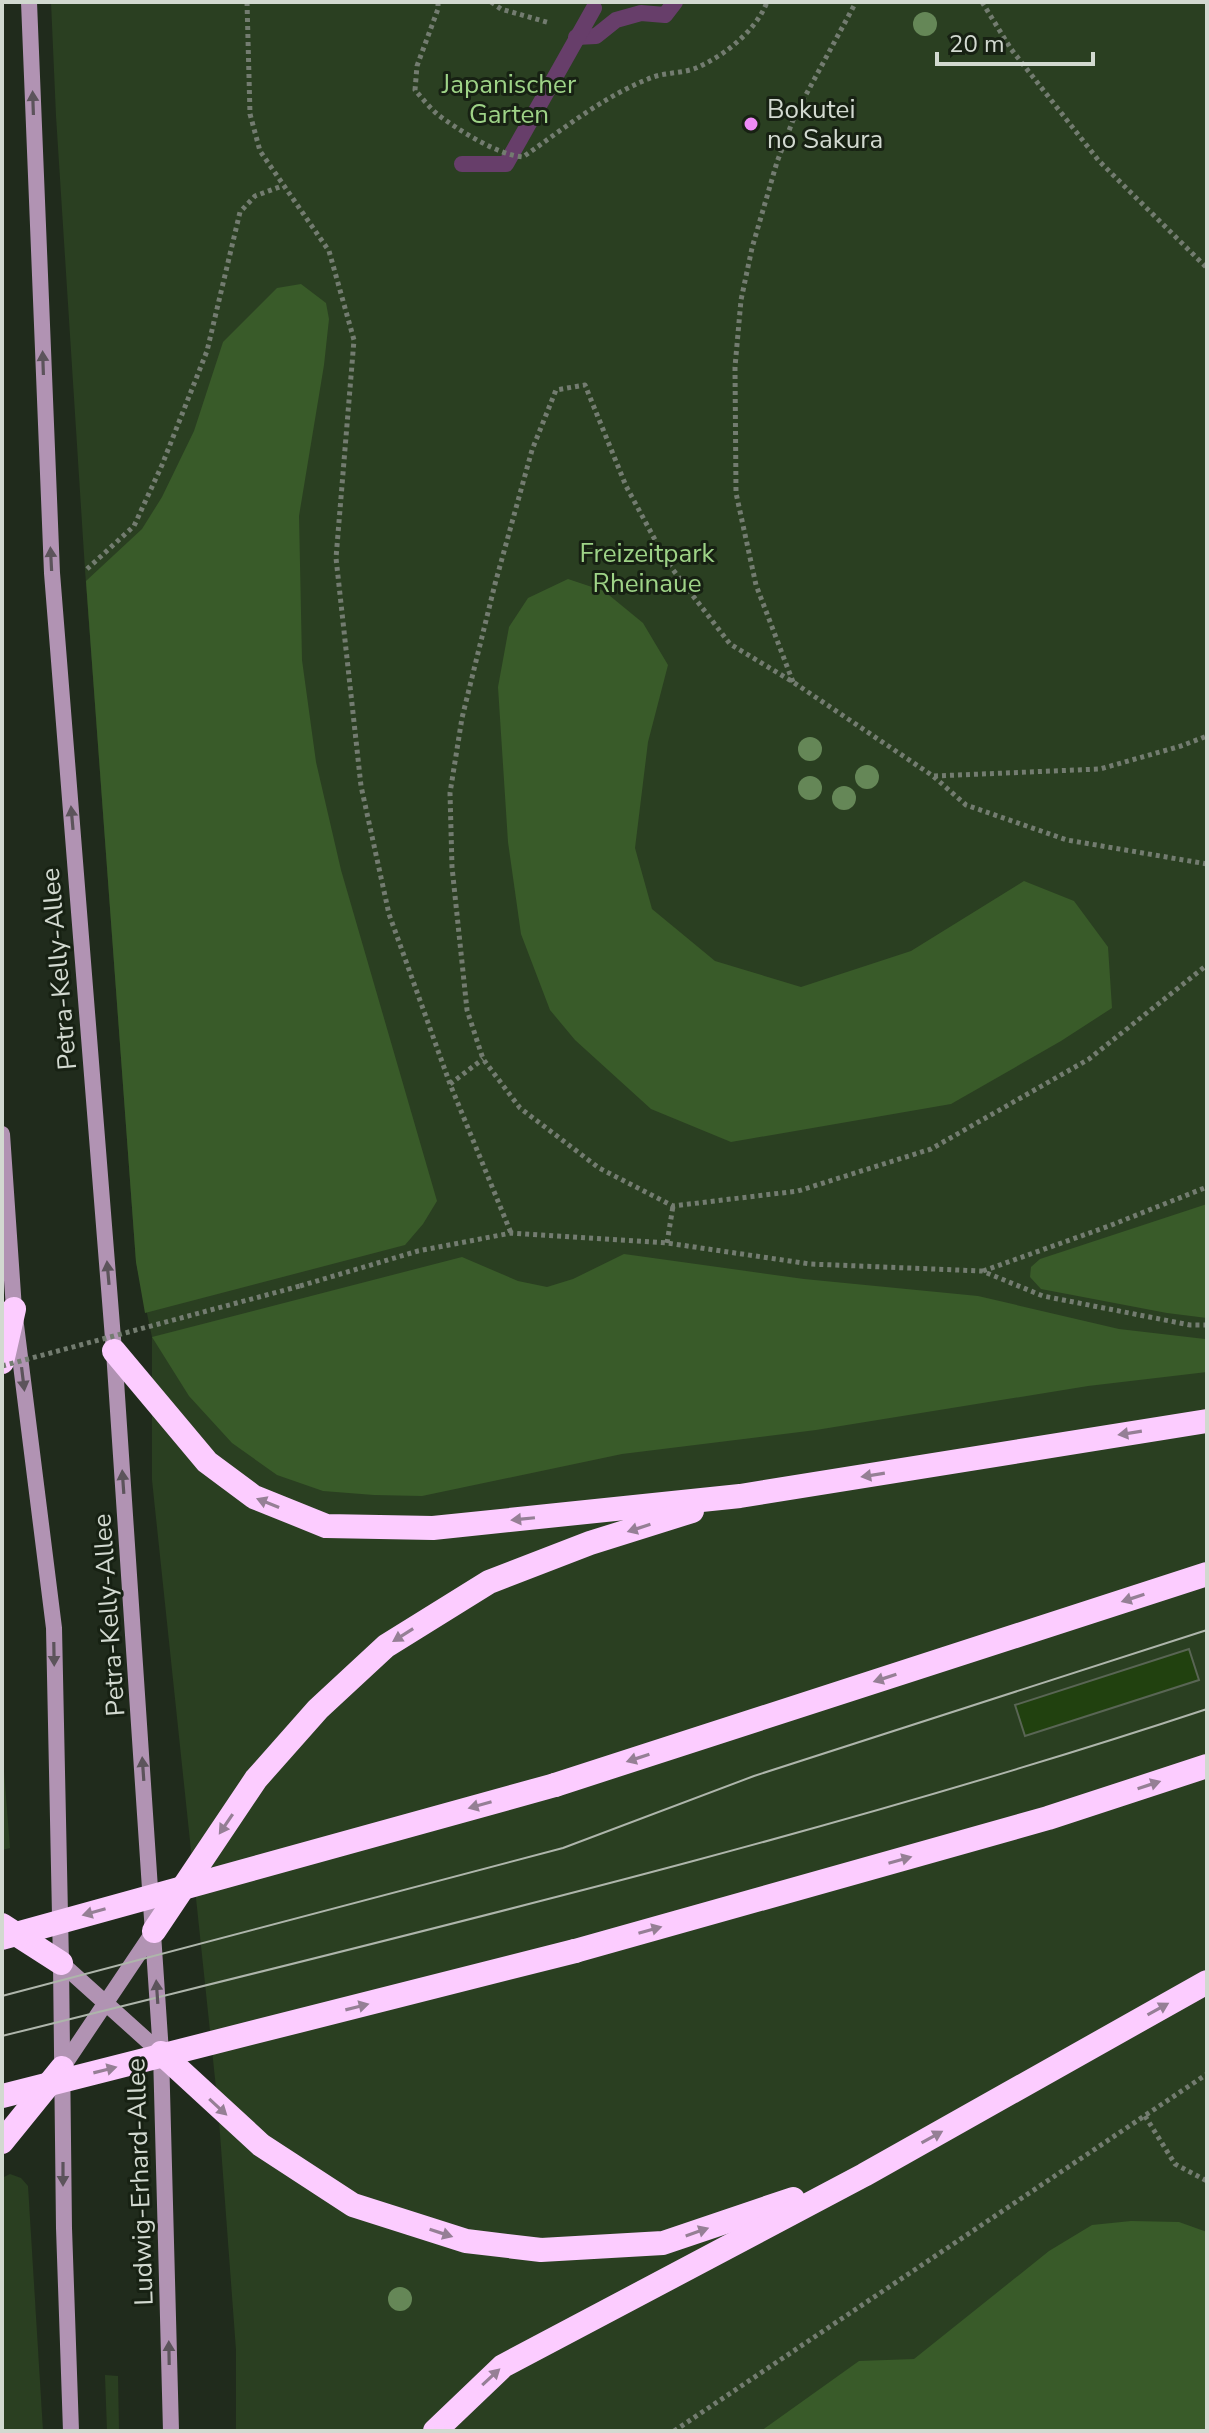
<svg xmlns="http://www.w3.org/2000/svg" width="1209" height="2433" font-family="'Nunito Sans',sans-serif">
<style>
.green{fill:#2a3f21}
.forest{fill:#395b29}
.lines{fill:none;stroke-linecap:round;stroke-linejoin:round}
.stream{stroke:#673e6a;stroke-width:16}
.building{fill:#21410f;stroke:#596554;stroke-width:2}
.path{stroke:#737c70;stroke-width:5;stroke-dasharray:4 4;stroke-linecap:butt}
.secondary{stroke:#b193b3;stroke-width:16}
.highway{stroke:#fcccff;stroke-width:24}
.tram{stroke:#aeb5ab;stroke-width:2}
.path-bridge{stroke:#737c70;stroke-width:5;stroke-dasharray:4 4;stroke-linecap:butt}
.highway-bridge{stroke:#fcccff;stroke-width:24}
.tree{fill:#658757}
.oneway{fill:#5c545b}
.oneway2{fill:#957f95}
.poi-dot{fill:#ef8bf7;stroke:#172113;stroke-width:3}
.labels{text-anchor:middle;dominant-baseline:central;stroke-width:6;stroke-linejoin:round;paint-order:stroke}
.park-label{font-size:26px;fill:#9ed387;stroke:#172113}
.poi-label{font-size:26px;fill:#d2d9d0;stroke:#172113;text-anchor:start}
.street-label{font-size:26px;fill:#d2d9d0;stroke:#172113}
</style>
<rect width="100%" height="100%" fill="#202b1c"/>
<g class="green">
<polygon points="51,2 1207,2 1207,2431 236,2431 236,2350 218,2107 152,1480 152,1337 136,1262 85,570 56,116"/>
<polygon points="2,1746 10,1848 2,1850"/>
<polygon points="10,2174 21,2178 28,2186 43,2431 2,2431 2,2178"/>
<polygon points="105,2375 118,2376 119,2431 107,2431"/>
</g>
<g class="forest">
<polygon points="301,284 326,303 329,319 324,365 299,516 302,660 316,762 341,870 437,1201 423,1224 405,1245 145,1313 136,1262 86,581 142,529 162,497 194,431 223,342 277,288"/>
<polygon points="568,579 604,591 643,623 668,665 648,742 635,848 652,909 715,961 801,987 911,951 1024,881 1074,901 1108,947 1112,1008 1061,1041 951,1104 731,1142 651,1109 575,1040 550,1010 521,934 508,842 498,687 509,627 528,598"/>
<polygon points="1207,1204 1207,1318 1167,1313 1041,1289 1030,1277 1031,1267 1040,1259"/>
<polygon points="624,1254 804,1279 978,1296 1119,1329 1205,1339 1207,1372 1088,1386 816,1430 622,1454 422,1496 374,1495 323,1491 277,1475 232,1443 189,1396 152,1337 462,1257 518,1281 547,1287 573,1279"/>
<polygon points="1131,2221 1179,2222 1207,2232 1207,2431 761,2431 859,2361 914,2359 1049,2251 1092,2225"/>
</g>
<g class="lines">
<g class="stream">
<polyline points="576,37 596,36 616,20 641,13 665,15 675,2"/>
<polyline points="462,164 506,164 594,8"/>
</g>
</g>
<polygon class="building" points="1189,1649 1199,1680 1025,1736 1015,1705"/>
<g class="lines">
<g class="path">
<polyline points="247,2 250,114 260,151 329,251 354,340 336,558 361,786 389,914 450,1084 511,1233"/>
<path d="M438,2V9L417,66L415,90C422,98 429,107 437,114C458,130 498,155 523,157C563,129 603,97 648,79C663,72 681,74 696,68C724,56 756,31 767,2"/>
<polyline points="491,2 501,9 550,23"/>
<polyline points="982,2 1011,49 1099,161 1207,268"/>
<polyline points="87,569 134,526 162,465 207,351 240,212 255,196 282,186"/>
<polyline points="793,682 756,585 736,493 735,367 741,300 752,248 777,162 795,115 856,2"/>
<polyline points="934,776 1100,769 1181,746 1207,736"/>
<polyline points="1207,864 1067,840 966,805 933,776 793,682 730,644 667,562 626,486 585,385 556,390 532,450 495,584 462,718 450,793 452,867 467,1010 483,1059 520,1108 599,1168 673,1206 798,1191 931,1149 1089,1059 1207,965"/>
<polyline points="450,1084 483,1059"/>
<polyline points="667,1243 673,1206"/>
<polyline points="983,1271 1109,1226 1207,1187"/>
<polyline points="300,1286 418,1251 511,1233 667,1243 810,1264 982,1271 1043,1296 1190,1325 1207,1325"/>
<polyline points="1145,2116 1175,2164 1207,2181"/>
<polyline points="674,2431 1207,2074"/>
</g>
<g class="secondary">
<polyline points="29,2 52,573 114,1351 161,2053 171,2431"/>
<polyline points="2,1134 14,1309 54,1628 61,1963 64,2228 71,2431"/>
<polyline points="61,1963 161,2053"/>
<polyline points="62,2068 154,1931"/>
</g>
<g class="highway">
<polyline points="114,1351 207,1462 254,1497 326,1526 433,1528 740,1496 1207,1421"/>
<polyline points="2,1362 14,1309"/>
<polyline points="555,1785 1207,1574"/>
<polyline points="2,1925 61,1963"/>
<polyline points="154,1931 256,1779 318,1709 386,1646 489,1582 590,1543 692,1511"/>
<polyline points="575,1951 1048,1818 1207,1766"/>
<polyline points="161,2053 261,2145 353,2205 466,2241 541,2250 663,2243 793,2199"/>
<polyline points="2,2142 62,2068"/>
<polyline points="435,2431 503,2366 864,2175 1207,1982"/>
</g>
<g class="tram">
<polyline points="2,1996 563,1848 754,1776 1207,1630"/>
<path d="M2,2036C406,1935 811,1840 1207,1709"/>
</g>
<polyline class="path-bridge" points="2,1366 300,1286"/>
<g class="highway-bridge">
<polyline points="2,1938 555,1785"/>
<polyline points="2,2096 575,1951"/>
</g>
</g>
<g class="tree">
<circle cx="925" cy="24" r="12"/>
<circle cx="810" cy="749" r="12"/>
<circle cx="867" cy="777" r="12"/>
<circle cx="810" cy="788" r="12"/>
<circle cx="844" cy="798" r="12"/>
<circle cx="400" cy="2299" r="12"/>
</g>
<defs><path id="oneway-solid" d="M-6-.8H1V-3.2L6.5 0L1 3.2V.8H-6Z" transform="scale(2)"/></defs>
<g class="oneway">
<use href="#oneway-solid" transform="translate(33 103) rotate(-92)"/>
<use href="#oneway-solid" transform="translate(43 363) rotate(-92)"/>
<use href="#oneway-solid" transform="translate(51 559) rotate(-93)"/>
<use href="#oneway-solid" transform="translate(72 818) rotate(-95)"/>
<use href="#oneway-solid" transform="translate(108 1273) rotate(-95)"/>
<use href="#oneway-solid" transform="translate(23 1379) rotate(83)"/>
<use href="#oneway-solid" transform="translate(123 1482) rotate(-94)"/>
<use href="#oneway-solid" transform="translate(54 1654) rotate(89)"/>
<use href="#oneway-solid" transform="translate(143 1769) rotate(-94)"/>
<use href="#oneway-solid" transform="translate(157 1992) rotate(-94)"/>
<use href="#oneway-solid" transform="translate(63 2174) rotate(90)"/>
<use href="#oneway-solid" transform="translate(169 2353) rotate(-91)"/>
</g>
<g class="oneway2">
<use href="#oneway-solid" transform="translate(1130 1433) rotate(171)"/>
<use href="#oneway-solid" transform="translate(873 1475) rotate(171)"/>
<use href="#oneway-solid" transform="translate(268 1503) rotate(-158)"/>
<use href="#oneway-solid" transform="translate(523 1519) rotate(174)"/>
<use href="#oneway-solid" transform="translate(639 1528) rotate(162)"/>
<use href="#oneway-solid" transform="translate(1133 1598) rotate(162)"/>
<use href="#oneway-solid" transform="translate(403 1635) rotate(148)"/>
<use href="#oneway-solid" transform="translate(885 1678) rotate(162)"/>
<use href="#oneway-solid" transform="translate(638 1758) rotate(162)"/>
<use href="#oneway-solid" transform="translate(1149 1785) rotate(-18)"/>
<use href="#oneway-solid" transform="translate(480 1805) rotate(164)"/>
<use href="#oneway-solid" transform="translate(226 1824) rotate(124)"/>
<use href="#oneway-solid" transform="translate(900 1860) rotate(-16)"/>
<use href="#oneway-solid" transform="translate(94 1912) rotate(164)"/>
<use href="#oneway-solid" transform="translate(650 1930) rotate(-16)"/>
<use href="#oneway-solid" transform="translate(357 2007) rotate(-14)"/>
<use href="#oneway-solid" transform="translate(1158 2009) rotate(-29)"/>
<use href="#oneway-solid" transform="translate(105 2070) rotate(-14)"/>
<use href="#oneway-solid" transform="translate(218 2107) rotate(43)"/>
<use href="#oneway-solid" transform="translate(932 2137) rotate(-29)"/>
<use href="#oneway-solid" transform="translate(697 2232) rotate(-19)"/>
<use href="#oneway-solid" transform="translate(441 2233) rotate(18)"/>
<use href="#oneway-solid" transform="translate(491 2377) rotate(-43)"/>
</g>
<circle class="poi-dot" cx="751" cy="124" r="8"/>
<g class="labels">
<g class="park-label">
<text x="509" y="84">Japanischer<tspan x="509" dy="30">Garten</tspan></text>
<text x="647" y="553">Freizeitpark<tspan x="647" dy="30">Rheinaue</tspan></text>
</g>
<g class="poi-label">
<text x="767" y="109">Bokutei<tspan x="767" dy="30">no Sakura</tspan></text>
</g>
<g class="street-label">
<text transform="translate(59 969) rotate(-95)">Petra-Kelly-Allee</text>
<text transform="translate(109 1615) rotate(-94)">Petra-Kelly-Allee</text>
<text transform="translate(140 2182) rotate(-92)">Ludwig-Erhard-Allee</text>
</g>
</g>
<rect width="1209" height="2433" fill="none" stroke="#d2d9d0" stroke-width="8"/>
<path d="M937 52v12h156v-12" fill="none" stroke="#d2d9d0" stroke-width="4"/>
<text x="949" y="52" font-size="24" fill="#d2d9d0" stroke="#172113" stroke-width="6" paint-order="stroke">20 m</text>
</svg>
